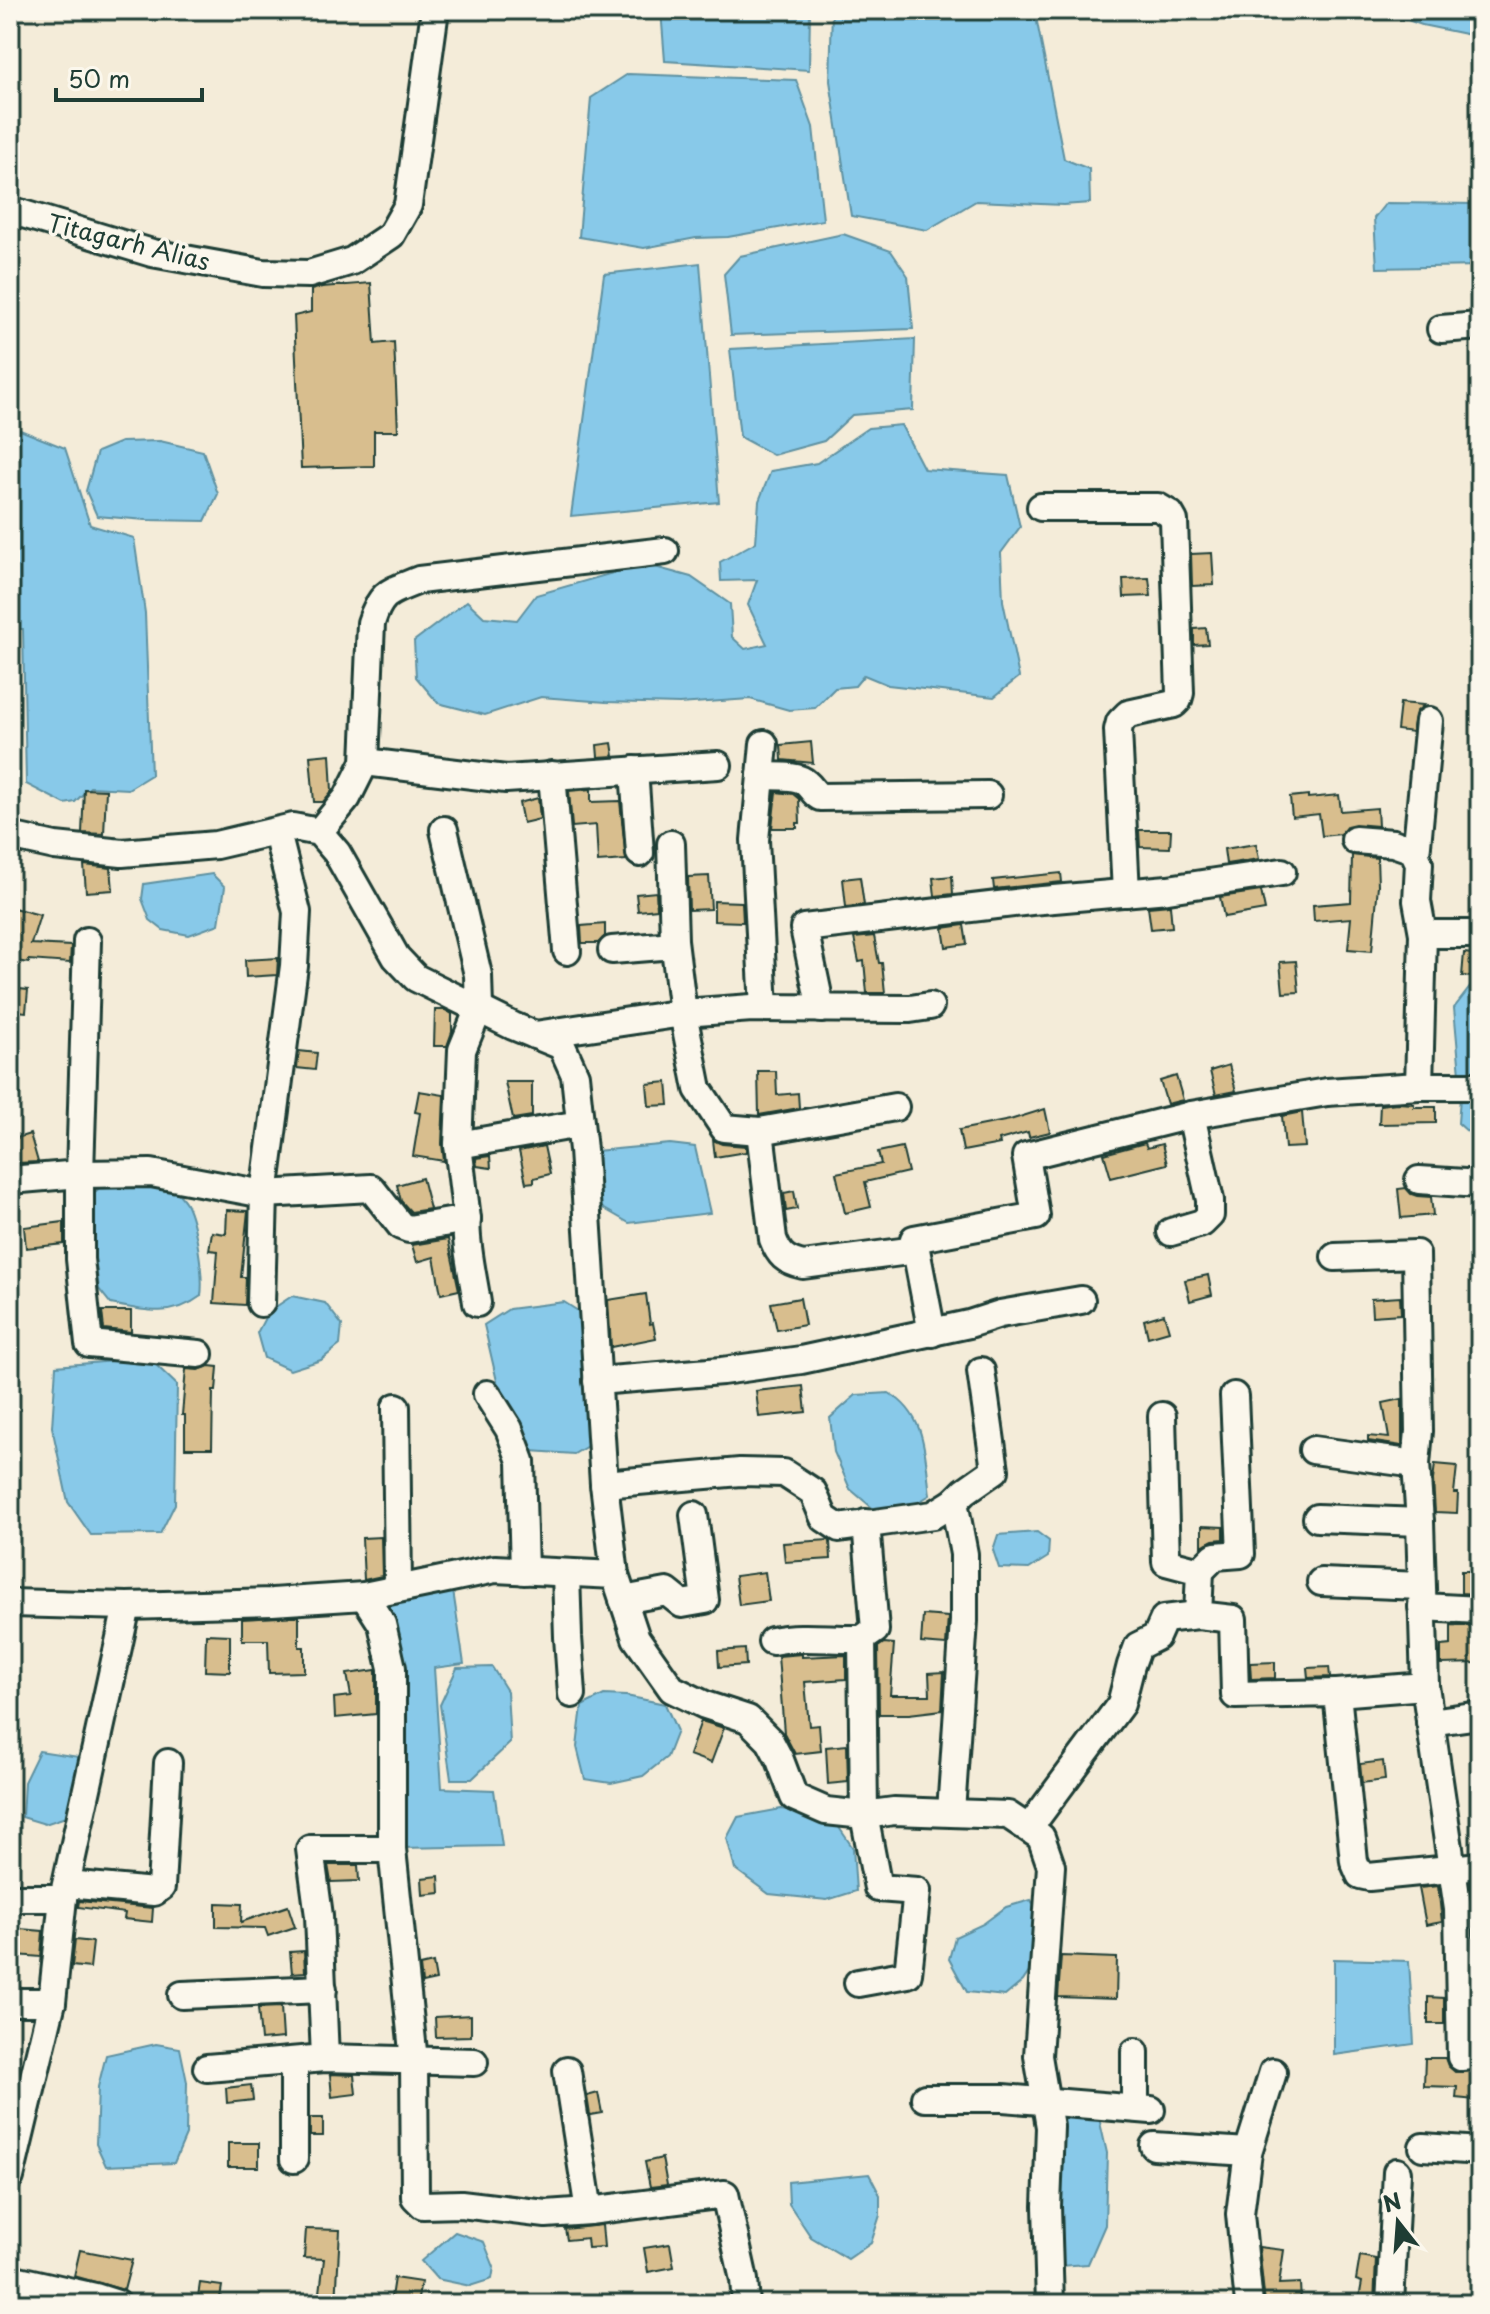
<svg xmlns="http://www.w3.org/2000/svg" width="1490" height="2314" font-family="'Playpen Sans',sans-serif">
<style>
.water{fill:#88c9e9;stroke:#5e91a1;stroke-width:2}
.building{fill:#d8be8e;stroke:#1f3d34;stroke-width:2}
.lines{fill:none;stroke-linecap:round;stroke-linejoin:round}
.minor-casing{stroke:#1f3d34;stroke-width:32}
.minor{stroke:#fbf7ec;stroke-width:26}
.labels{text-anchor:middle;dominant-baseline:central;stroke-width:7;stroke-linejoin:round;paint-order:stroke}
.street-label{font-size:24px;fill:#1f3d34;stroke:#fbf7ec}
</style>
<rect width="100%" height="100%" fill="#f4ecd9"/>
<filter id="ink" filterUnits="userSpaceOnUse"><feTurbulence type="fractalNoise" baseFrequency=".0125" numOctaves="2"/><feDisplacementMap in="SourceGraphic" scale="16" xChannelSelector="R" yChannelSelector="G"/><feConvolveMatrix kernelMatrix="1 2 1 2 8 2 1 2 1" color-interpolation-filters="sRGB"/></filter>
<g filter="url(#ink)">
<g class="water">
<polygon points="661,10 810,10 809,70 665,61"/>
<polygon points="832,10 1005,10 1035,12 1064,159 1089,169 1090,203 1063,205 976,201 927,230 851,216 830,81"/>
<polygon points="1386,10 1480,10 1480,37 1422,25 1387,13"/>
<polygon points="628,74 796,80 813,127 823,220 728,237 696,238 644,248 579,237 591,98"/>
<polygon points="1386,203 1480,204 1480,266 1377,268 1374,218"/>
<polygon points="843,234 891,251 908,276 913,329 731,335 724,274 740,256"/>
<polygon points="700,263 719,502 571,516 604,274"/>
<polygon points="915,339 913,410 852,415 824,441 773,455 740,437 730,349"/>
<polygon points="901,425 924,469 1008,475 1020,527 1001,553 1003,601 1019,677 994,697 888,685 864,675 855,686 835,688 815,708 789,710 750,699 679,704 606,702 541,697 485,715 438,703 416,677 414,641 467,601 484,617 517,620 536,595 644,564 691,577 730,604 732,637 745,649 767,644 748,605 757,580 721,581 720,562 756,542 759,501 771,471 817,463 868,428"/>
<polygon points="10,426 65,448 90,525 134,538 145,613 151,775 128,789 90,787 75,802 65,804 26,784 23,629 10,629"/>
<polygon points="160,441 203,451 218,494 205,521 146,520 97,516 86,491 97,452 121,442"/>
<polygon points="10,640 12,640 13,790 10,795"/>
<polygon points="212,874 225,887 219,924 189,935 163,930 150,920 142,899 144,884"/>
<polygon points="1471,986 1480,986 1480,1143 1458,1123 1461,1085 1454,1008"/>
<polygon points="670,1144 695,1147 710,1213 629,1223 601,1207 596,1151"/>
<path d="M115,1178L174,1188C178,1193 183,1198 186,1203C196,1223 204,1275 201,1296C172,1318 145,1311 111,1304L99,1289L89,1216L92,1196L103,1183Z"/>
<polygon points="292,1296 325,1303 342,1325 340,1345 321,1360 290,1370 264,1358 257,1333 268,1312"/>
<polygon points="564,1302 578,1311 585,1321 594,1442 574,1454 531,1451 503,1407 484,1325 509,1309"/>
<polygon points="114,1361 155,1364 177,1385 175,1504 160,1534 91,1535 68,1502 52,1427 56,1366"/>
<path d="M889,1393C927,1415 925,1456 930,1495L905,1510L876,1511L850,1489L834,1452L830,1418L856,1395Z"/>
<polygon points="1037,1532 1049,1541 1048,1557 1029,1569 999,1568 993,1550 998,1535"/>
<polygon points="452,1584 464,1664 434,1668 442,1788 494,1790 502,1846 401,1848 373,1599"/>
<polygon points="492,1667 507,1691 510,1743 472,1779 451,1779 440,1705 457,1668"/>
<polygon points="604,1695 626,1696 665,1704 677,1731 667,1757 643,1776 611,1783 585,1779 577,1747 582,1706"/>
<polygon points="39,1751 79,1757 81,1788 66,1817 45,1824 22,1817 24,1782"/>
<polygon points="781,1809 811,1814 836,1823 853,1848 856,1891 827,1900 769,1894 735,1869 727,1838 738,1817"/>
<polygon points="1031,1900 1039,1914 1035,1963 1023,1981 1005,1996 967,1992 949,1959 955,1937 983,1924 1006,1907"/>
<polygon points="1334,1959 1409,1961 1414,2044 1334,2055"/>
<polygon points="156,2044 180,2048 187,2082 186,2135 174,2163 106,2166 96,2144 98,2087 106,2055"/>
<polygon points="1078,2111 1099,2118 1107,2153 1105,2225 1088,2264 1060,2266 1058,2120"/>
<polygon points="869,2174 880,2195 880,2215 871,2243 848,2259 811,2237 789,2204 788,2182"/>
<polygon points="455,2232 484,2242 494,2267 492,2279 470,2286 437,2279 421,2261"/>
</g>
<g class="building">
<polygon points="371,283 375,344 394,342 398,431 374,431 374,466 301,468 294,316 311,312 311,290 322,287"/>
<polygon points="1212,553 1214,585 1192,586 1191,554"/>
<polygon points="1149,578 1151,596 1124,597 1123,579"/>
<polygon points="1206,628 1208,644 1194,645 1194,629"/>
<polygon points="1400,703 1424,705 1416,712 1412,732 1397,730"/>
<polygon points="811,742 813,763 782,760 781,745"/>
<polygon points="612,743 614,756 598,757 597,745"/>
<polygon points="330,754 332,791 323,802 314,802 310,756"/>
<polygon points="84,789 106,790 104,834 82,833"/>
<polygon points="591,789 591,802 620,801 626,860 598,862 596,825 572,827 569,791"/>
<polygon points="776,792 793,794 799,799 800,823 797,823 797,828 772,828"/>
<polygon points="1308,795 1308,798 1339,795 1341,811 1377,808 1378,826 1355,824 1347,826 1341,834 1322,836 1319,814 1292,817 1290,797"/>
<polygon points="538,798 540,819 523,823 519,803"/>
<polygon points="1139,830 1171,830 1170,848 1140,847"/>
<polygon points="1256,844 1259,859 1226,864 1224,849"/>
<polygon points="1352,855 1377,858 1378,885 1372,951 1348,949 1351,918 1314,921 1313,905 1351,902"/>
<polygon points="84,865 111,868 113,890 86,892"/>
<polygon points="1061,873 1062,882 994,889 993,880"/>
<polygon points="709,876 711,909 689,910 688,877"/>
<polygon points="952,876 953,894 935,896 933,878"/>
<polygon points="860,877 864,905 846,907 843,879"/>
<polygon points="1261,891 1265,910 1224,917 1220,897"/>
<polygon points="656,892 657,909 638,911 636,894"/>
<polygon points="714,901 742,902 743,922 714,921"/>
<polygon points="1170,905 1172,927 1151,929 1148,907"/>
<polygon points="10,907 40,915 31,944 71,946 70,963 29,960 29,963 10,960"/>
<polygon points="605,924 605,936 598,943 582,943 581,926"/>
<polygon points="964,925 967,944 946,947 943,928"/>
<polygon points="874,936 879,963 882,963 885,993 867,993 864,961 859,962 854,938"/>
<polygon points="1464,953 1480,955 1480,978 1462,976"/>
<polygon points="278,958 277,975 246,977 245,960"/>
<polygon points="1296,961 1299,992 1283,993 1280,962"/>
<polygon points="10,988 28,990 26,1012 10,1010"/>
<polygon points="435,1010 445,1010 452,1014 452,1032 447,1046 434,1046"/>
<polygon points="299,1051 317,1053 315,1070 297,1068"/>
<polygon points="1229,1065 1236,1091 1216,1095 1210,1071"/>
<polygon points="758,1071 776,1071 777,1095 798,1093 799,1108 759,1115"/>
<polygon points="1176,1076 1183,1100 1167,1104 1160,1081"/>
<polygon points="505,1082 532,1082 532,1116 513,1119"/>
<polygon points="667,1082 669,1105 649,1106 647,1084"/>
<polygon points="419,1091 444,1095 442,1144 444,1161 413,1156 420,1113 415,1112"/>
<polygon points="1397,1103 1414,1104 1414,1107 1436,1107 1436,1123 1379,1124 1380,1105"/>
<polygon points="1045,1109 1050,1132 1029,1137 1028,1132 999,1140 1000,1144 963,1151 959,1130 1010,1120"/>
<polygon points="1302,1112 1305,1147 1285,1148 1282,1116"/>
<polygon points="30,1134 38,1162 17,1163 10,1140"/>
<polygon points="713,1140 722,1144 746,1146 746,1152 715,1157"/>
<polygon points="1145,1143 1147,1148 1162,1144 1167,1164 1111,1178 1104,1154"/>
<polygon points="544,1146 550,1174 534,1178 534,1182 526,1183 519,1151"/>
<polygon points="902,1147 908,1172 865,1182 871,1207 845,1213 836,1173 881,1164 878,1152"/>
<polygon points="490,1156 491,1168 477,1166 476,1158"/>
<polygon points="422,1178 430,1209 411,1212 401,1201 397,1185"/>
<polygon points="1406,1188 1411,1194 1417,1196 1431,1197 1433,1215 1401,1218 1398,1189"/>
<polygon points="794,1191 797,1209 786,1211 784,1193"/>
<polygon points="227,1210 248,1211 241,1277 246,1277 245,1305 214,1303 218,1251 209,1250 212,1232 226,1234"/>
<polygon points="64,1222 64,1244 26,1248 24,1227"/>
<polygon points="448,1239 459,1290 441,1294 434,1257 417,1262 412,1245"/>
<polygon points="1208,1275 1212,1295 1190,1301 1185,1280"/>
<polygon points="646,1294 650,1324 653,1323 656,1338 611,1347 608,1300"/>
<polygon points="1400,1297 1401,1314 1372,1316 1371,1299"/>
<polygon points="800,1298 805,1325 777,1330 771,1303"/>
<polygon points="102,1311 131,1311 131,1332 104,1329"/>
<polygon points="1164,1314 1169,1331 1148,1337 1144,1320"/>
<polygon points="209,1366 218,1367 216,1391 213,1391 212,1448 185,1448 185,1415 182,1415 186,1369 198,1370"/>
<polygon points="803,1386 806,1412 759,1417 756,1391"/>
<polygon points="1402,1399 1402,1446 1368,1441 1368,1436 1389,1438 1383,1403"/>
<polygon points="1435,1464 1457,1466 1454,1493 1458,1493 1457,1513 1435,1512 1433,1480"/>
<polygon points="1202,1526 1224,1527 1224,1539 1213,1540 1202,1546"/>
<polygon points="381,1537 382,1576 364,1580 362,1538"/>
<polygon points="829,1540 830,1541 831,1559 785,1562 783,1543"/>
<polygon points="1461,1571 1476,1571 1476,1594 1461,1593"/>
<polygon points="765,1572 769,1601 739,1605 735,1576"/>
<polygon points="923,1615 948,1617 946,1645 921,1643"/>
<polygon points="299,1616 299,1647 304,1647 304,1672 269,1673 268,1640 242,1640 242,1619"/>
<polygon points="1451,1625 1478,1626 1479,1663 1441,1664 1441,1646 1451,1645"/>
<polygon points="206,1634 230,1635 230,1672 205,1671"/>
<polygon points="884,1643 894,1644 890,1695 930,1695 929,1673 944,1672 942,1710 909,1714 879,1714 878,1647"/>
<polygon points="745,1649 746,1665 719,1667 718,1651"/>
<polygon points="802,1654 802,1657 846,1655 846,1679 805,1682 809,1726 819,1725 821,1751 795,1754 784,1733 778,1656"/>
<polygon points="1275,1662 1275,1678 1251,1679 1250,1663"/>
<polygon points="1329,1667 1330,1677 1308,1678 1307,1668"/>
<polygon points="376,1670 376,1714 335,1718 334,1698 351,1696 347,1674"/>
<polygon points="701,1721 724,1728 711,1763 689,1755"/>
<polygon points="847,1745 848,1782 828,1784 826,1747"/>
<polygon points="1383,1761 1385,1780 1362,1783 1360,1764"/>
<polygon points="328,1865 358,1865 359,1881 331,1882"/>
<polygon points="439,1876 440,1893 423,1895 422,1878"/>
<polygon points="1438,1886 1442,1922 1426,1925 1419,1888"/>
<polygon points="79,1901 153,1908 152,1922 124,1919 125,1913 78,1907"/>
<polygon points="216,1903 242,1904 241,1922 288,1906 295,1927 268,1936 265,1928 216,1927"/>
<polygon points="20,1929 43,1931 41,1957 17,1955"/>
<polygon points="75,1940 93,1942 90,1968 72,1966"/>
<polygon points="304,1951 305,1972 292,1973 290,1952"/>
<polygon points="1061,1956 1117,1958 1116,1999 1058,1997"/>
<polygon points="433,1963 436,1980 422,1983 420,1966"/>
<polygon points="1428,1997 1444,1998 1444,2024 1428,2024"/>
<polygon points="281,2007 283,2038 261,2040 258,2008"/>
<polygon points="471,2015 471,2036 436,2037 435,2017"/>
<polygon points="1425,2058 1445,2058 1448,2066 1455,2072 1477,2071 1475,2100 1456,2098 1457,2087 1424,2086"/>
<polygon points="330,2074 354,2075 356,2094 332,2097"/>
<polygon points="251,2085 253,2100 227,2103 226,2088"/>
<polygon points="598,2093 602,2113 590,2115 587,2096"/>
<rect x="310" y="2118" width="13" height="18"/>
<rect x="228" y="2143" width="31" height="24"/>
<polygon points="662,2158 667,2185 650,2187 645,2162"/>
<polygon points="602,2225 604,2247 588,2248 587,2238 567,2240 565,2229"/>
<polygon points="306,2229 340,2230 336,2303 319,2301 324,2259 304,2258"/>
<polygon points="670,2244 674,2267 648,2272 644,2248"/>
<polygon points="1259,2247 1284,2250 1279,2284 1300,2283 1301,2303 1265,2304"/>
<polygon points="80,2250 132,2260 124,2290 74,2276"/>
<polygon points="1360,2256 1376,2259 1374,2304 1358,2304 1362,2282 1356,2280"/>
<polygon points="394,2278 421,2282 417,2304 390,2304"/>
<polygon points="200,2283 222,2286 219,2304 197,2304"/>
</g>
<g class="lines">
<g class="minor-casing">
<g id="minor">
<polyline points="10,210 152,253 263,273 309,274 352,261 391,235 408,205 435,10"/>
<polyline points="1441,329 1480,326"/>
<polyline points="1041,507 1158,507 1170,514 1174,521 1180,693 1178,700 1174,704 1128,714 1120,722 1118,730 1126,893"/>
<polyline points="365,762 506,779 718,765"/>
<polyline points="634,770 640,853"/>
<polyline points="552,775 567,951"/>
<path d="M761,776C774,777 797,774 806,783C812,788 813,793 820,797L988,795"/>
<path d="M444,830L478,975L479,1008L462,1050L458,1145L467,1219C464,1239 474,1281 477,1303"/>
<path d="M319,832L347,798L365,762L371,623C381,591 390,592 419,580L665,551"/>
<polyline points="10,836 55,846 122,853 216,845 293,827 319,832 337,853 396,957 416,978 513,1026 562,1046 575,1075 583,1150 604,1484 615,1575 636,1638 672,1689 705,1705 748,1719 770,1741 780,1760 794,1797 826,1811 864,1815 894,1811 1008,1815 1041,1837 1051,1866 1038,2056 1050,2127 1047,2206 1050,2304"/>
<polyline points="1355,840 1393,843 1413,850 1419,863 1417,901 1423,934"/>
<polyline points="671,844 674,940 683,1013 752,1008 910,1009 930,1006"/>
<polyline points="1416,855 1429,721"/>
<polyline points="87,941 80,1174 80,1259 89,1344 199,1354"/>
<polyline points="612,950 674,945"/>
<polyline points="764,1008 755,840 764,744"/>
<polyline points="821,1009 804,928 1031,901 1168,889 1282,872"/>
<polyline points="535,1035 683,1013 698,1089 724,1128 760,1131 895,1107"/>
<polyline points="1419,1086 1423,934 1480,934"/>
<path d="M760,1131L773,1239C779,1255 785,1261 803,1265L916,1250"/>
<polyline points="458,1145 580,1124"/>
<polyline points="10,1180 80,1174 151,1173 264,1194 371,1188 401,1226 409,1229 467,1219"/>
<polyline points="1419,1180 1480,1184"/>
<polyline points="1171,1232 1202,1223 1210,1215 1210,1200 1191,1115"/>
<polyline points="1335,1257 1416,1254 1419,1431 1416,1464 1420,1522 1425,1686 1458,1909 1461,2057 1480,2055"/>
<polyline points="261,1303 264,1194 294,966 297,912 277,833"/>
<polyline points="932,1333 914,1239 1036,1216 1026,1156 1191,1115 1327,1092 1419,1086 1480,1086"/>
<polyline points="597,1381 722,1371 801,1360 969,1324 1000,1314 1081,1300"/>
<polyline points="487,1394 509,1429 521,1461 524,1571"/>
<polyline points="396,1407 398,1588"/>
<polyline points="1162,1416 1166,1562 1200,1571 1198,1615 1233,1619 1235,1695 1337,1693 1354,1861 1360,1875 1369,1877 1480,1866"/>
<polyline points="1313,1450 1416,1464"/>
<polyline points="604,1484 740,1472 784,1473 813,1492 824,1518 839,1528 933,1515 954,1502 965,1491 995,1470 981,1371"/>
<polyline points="1317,1518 1420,1522"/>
<polyline points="1200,1571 1215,1556 1241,1554 1234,1396"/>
<polyline points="566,1573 568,1637 572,1694"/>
<polyline points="1321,1582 1421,1586"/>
<polyline points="623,1600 667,1592 682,1604 705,1600 694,1515"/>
<polyline points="10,1603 127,1606 272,1602 364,1596 495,1569 615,1575"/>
<polyline points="1422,1607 1480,1610"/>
<path d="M772,1641C801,1635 832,1640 862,1639"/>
<polyline points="1337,1693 1425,1686"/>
<polyline points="1430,1722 1480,1715"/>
<polyline points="951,1812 964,1621 964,1554 954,1502"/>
<polyline points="1029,1828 1121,1704 1131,1665 1138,1646 1156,1637 1164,1619 1198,1615"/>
<polyline points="392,1849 414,2061 415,2197 423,2205 461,2204 546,2214 589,2211 725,2194 744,2280 746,2304"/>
<polyline points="67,1884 154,1892 161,1887 168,1763"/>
<polyline points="10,1898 63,1898"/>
<polyline points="858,1983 908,1974 917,1891 878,1888 864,1815 862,1639 875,1630 866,1523"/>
<polyline points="182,1995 323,1989"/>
<polyline points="10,2002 52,2002"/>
<polyline points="325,2058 319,1916 310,1849 392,1849 392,1668 382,1624 364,1596"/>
<polyline points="294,2061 294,2159"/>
<polyline points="207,2068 325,2058 474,2062"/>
<polyline points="567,2071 589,2211"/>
<polyline points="925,2098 1003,2098 1151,2110"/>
<polyline points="1135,2108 1135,2052"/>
<polyline points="1154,2146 1248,2152"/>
<polyline points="1423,2147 1480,2151"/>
<polyline points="10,2177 52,2002 63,1898 127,1606"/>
<polyline points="10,2278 95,2297 117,2304"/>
<polyline points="1249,2304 1240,2214 1248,2152 1273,2072"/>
<polyline points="1390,2304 1397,2172"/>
</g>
</g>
<use href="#minor" class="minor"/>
</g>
</g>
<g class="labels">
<g class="street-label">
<text transform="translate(129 241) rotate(14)">Titagarh Alias</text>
</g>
</g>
<rect width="1490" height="2314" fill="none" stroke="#fbf7ec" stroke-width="40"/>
<rect x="20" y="20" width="1450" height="2274" fill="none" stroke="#1f3d34" stroke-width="3" filter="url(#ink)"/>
<g transform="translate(1398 2222) rotate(343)" stroke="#fbf7ec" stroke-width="6" paint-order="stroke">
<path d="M0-6L14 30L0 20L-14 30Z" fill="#1f3d34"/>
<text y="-12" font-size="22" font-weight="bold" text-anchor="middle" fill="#1f3d34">N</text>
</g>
<path d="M56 88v12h146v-12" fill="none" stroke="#1f3d34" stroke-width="4"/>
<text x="68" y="88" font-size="24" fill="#1f3d34" stroke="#fbf7ec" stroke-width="6" paint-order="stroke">50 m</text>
</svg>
